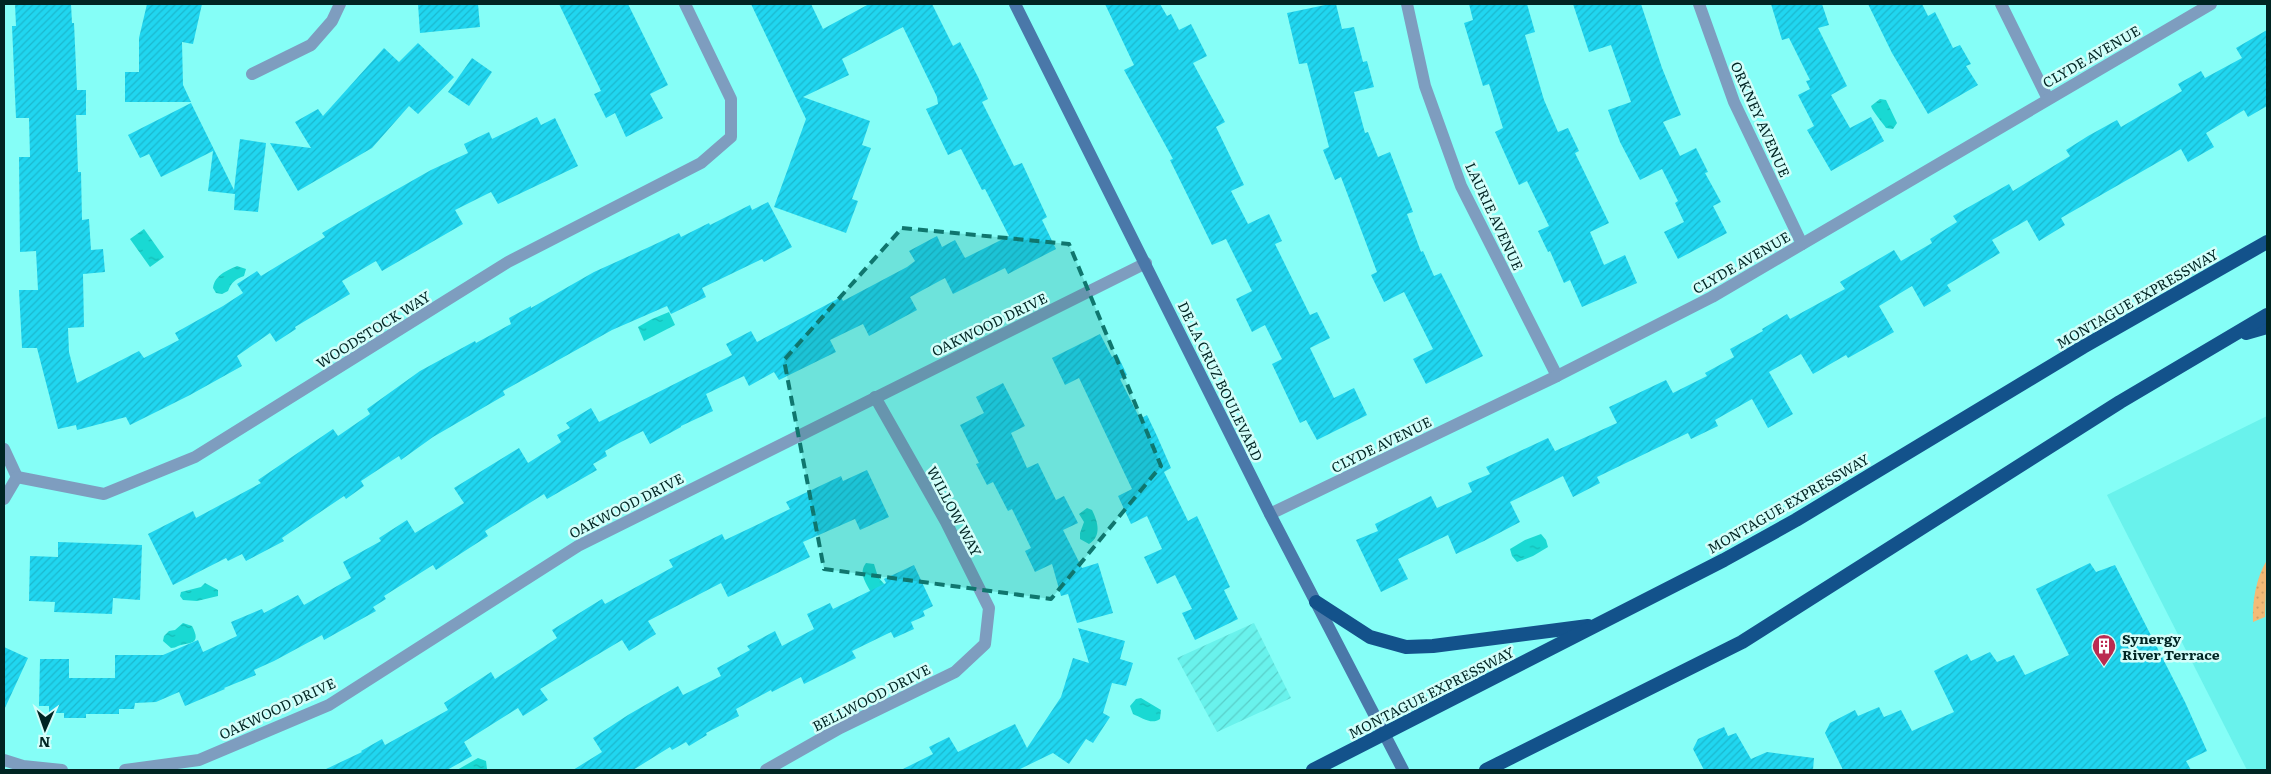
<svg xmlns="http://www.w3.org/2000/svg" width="2271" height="774" font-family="Literata,serif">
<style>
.built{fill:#69f2ec}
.industrial{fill:url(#industrial-furrows)}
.grass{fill:url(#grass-dots)}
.water{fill:url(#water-ripples)}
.building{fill:url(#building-hatch)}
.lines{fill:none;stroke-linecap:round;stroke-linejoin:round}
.minor{stroke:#7e9dbf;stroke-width:12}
.secondary{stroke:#4a78a9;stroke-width:12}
.trunk{stroke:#13528b;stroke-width:14}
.marked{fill:#0f766e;fill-opacity:0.2;stroke:#0f766e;stroke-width:4;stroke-dasharray:10 6;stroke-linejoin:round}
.labels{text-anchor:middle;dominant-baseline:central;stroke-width:5;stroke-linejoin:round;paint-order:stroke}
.street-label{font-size:14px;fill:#002523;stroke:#d3fefa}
.poi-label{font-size:14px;font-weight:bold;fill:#002523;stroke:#d3fefa;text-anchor:start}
</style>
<defs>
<pattern id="industrial-furrows" width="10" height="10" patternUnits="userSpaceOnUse" patternTransform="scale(1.25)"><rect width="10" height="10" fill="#69f2ec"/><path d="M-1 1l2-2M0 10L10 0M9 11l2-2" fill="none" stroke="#59cfca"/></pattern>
<pattern id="grass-dots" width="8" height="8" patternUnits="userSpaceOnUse" patternTransform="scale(1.25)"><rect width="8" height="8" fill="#f3bb77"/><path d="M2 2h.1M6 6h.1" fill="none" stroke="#cfa167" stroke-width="1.8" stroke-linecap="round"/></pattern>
<pattern id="water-ripples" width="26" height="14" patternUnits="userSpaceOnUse" patternTransform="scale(1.25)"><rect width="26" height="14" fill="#19d9d3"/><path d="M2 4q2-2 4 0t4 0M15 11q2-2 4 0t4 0" fill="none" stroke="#15bab5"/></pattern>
<pattern id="building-hatch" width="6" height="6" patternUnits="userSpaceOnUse" patternTransform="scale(1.25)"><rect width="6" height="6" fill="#20d6f0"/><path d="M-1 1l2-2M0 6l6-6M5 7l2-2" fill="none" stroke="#1bb8ce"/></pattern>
</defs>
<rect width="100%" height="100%" fill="#85fef7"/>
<polygon class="built" points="2267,416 2267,770 2247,770 2107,495"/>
<polygon class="industrial" points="1254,623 1291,698 1217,732 1177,658"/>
<path class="grass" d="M2267,560L2265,617L2253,622C2252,601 2256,578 2267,560Z"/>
<g class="water">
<path d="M1880,99L1886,100L1897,123L1893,129L1886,128C1883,123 1872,111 1871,106Z"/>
<polygon points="144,229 164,257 150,267 130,239"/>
<path d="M237,266L246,269L244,276C235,279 231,283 228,291L222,294L216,293L213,288C215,275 226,271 237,266Z"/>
<polygon points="669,312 675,325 644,341 638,327 652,319"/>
<path d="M1087,508L1092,510C1098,522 1102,536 1089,544L1080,539V533L1084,522L1079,514Z"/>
<polygon points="1541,534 1546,540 1548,547 1533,556 1517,562 1512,556 1510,549 1525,540"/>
<path d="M866,563L874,564L878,577L885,585L872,594C866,583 858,573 866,563Z"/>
<polygon points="205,583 218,590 218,596 197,601 183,600 180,596 181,592 201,587"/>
<path d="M183,623L192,626C202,645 190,642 178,646C176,647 174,648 171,648L163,641L164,636L169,631L175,630Z"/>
<path d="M1141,698L1161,710L1160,719C1152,725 1142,718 1133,714L1130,706L1136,699Z"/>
<polygon points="478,758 486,761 487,769 484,770 457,770"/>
</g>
<g class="building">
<polygon points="15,4 71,4 72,23 74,23 77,90 86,90 86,115 76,115 78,172 81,172 82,220 89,219 91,250 103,249 105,272 83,274 84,327 68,328 69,352 77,383 139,351 144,358 179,340 175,333 223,306 243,293 237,284 257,271 261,276 325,237 322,233 373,203 431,170 468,153 464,144 489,132 492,139 537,117 541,125 555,118 578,166 498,204 491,192 455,210 463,224 382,271 376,261 342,281 350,294 295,327 296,329 276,342 270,333 237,356 242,366 190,395 130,425 126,417 77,430 76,425 58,429 37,348 22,348 19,290 38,290 36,251 20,252 19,157 30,157 29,118 16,118 12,26 16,26"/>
<polygon points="147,4 202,4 193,44 182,42 183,85 191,102 125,102 125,72 139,72 139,38"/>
<polygon points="418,4 478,4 480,27 420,33"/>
<polygon points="559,4 628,4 668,85 650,94 663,118 626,137 615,113 606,118 594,94 601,91"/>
<polygon points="751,4 811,4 823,29 869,4 932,4 953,46 960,42 978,77 988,99 982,102 1014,166 1022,163 1047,217 1042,220 1056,249 1008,274 1005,268 953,294 945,278 910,297 917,310 869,336 863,324 830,340 836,352 779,380 774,372 749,386 744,376 706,394 713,411 681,426 681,427 650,444 643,431 621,442 605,451 607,456 593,464 597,470 547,499 544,494 485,531 488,536 457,556 436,570 433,565 384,596 386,599 373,607 376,611 324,640 322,635 274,661 254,670 256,675 224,688 225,689 185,706 179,692 156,702 135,703 134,709 119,709 119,714 86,714 86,718 64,718 64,713 49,713 49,706 39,706 40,659 69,659 69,678 115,678 115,655 163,655 198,640 203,652 237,636 231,622 262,609 264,613 298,595 304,605 351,578 343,562 381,541 379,538 407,520 415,533 464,503 454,488 519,448 528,463 561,442 557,435 570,428 566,423 591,408 599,422 732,355 726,344 751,331 757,342 841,297 843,301 907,267 915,261 909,251 937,236 942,247 955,240 965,258 1009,236 985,189 982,190 961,149 948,155 926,109 938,104 937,97 903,27 842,59 849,75 803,97 870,121 862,145 871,148 852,199 858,201 846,233 774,207 806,119"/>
<polygon points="1105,4 1160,4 1167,16 1171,14 1179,30 1191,24 1207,56 1193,63 1225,122 1216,127 1244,185 1231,191 1248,224 1269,214 1282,241 1275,244 1310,315 1317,312 1330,338 1310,348 1334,398 1354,388 1367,415 1317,440 1306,420 1300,423 1272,364 1282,359 1265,325 1252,332 1236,299 1252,291 1226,239 1212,245 1170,160 1173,159 1124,70 1134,65"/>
<polygon points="1330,4 1336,4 1342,29 1354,27 1363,62 1367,61 1374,87 1354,92 1365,133 1368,132 1378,157 1390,152 1413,212 1407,214 1421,252 1423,251 1434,276 1441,273 1483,356 1426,384 1413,359 1433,349 1404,292 1384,302 1371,275 1377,272 1341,177 1335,180 1323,150 1329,147 1307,63 1299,64 1287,13"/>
<polygon points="1469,4 1527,4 1535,32 1525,35 1544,100 1558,132 1568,128 1579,151 1575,153 1609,223 1590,232 1604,265 1625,255 1637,283 1582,307 1570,280 1564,283 1550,251 1548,252 1538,231 1549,226 1527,181 1519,185 1495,132 1503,128 1489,84 1483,86 1464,23 1473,20"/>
<polygon points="1573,4 1641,4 1662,68 1681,115 1663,122 1680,156 1696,148 1708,172 1705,173 1721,202 1713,206 1727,233 1678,259 1664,232 1684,222 1675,203 1678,201 1662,169 1640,180 1620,142 1608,110 1631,102 1611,45 1589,52"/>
<polygon points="1771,4 1822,4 1829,25 1818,28 1847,86 1831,95 1850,128 1871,117 1884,141 1831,171 1807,130 1814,126 1798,95 1810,89 1806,81 1810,80 1789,38 1782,40"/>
<polygon points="1868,4 1922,4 1928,16 1935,12 1953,48 1960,45 1971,64 1966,66 1978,85 1928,114 1892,53"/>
<polygon points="2267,30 2267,106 2248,117 2244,110 2206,133 2214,147 2188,162 2181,149 2061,218 2065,225 2039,241 2027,220 1992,240 2000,253 1947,285 1951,291 1924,307 1912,286 1879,306 1894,332 1848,358 1846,355 1813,374 1801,354 1769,372 1793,414 1768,428 1752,399 1715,420 1718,426 1691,439 1688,433 1597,477 1600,483 1573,497 1563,476 1510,502 1520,522 1484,541 1456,554 1448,535 1398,559 1408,579 1381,592 1356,540 1378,531 1375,524 1431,496 1437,508 1472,492 1468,483 1490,474 1486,467 1548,438 1555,451 1617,423 1609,407 1666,380 1673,393 1707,376 1705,373 1734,357 1730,349 1763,331 1762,329 1787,314 1790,319 1845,289 1840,282 1894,250 1901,261 1932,243 1930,239 1957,222 1953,216 2009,184 2013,191 2070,156 2066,150 2088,136 2117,120 2121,127 2182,91 2178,84 2201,71 2205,78 2242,58 2236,48"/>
<polygon points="418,43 454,77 418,114 409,106 372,148 298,191 270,143 311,148 295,122 318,109 323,116 384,48 399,62"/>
<polygon points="472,58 492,72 469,106 448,92"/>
<polygon points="191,103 234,190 240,139 266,143 258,212 234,210 235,194 208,191 213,151 161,177 149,154 140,158 128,135"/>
<polygon points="768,202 792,247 764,262 762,259 702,288 706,297 671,314 667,306 612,330 503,391 505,395 433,437 401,460 399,456 361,481 364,486 346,499 344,496 282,538 284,541 246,561 242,554 228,561 226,558 173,585 148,534 193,511 196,518 261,483 258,480 333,429 338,436 370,414 367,409 420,371 475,341 476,343 511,324 509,318 531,306 531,308 594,272 647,248 679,233 681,237 709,223 710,225 750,205 752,210"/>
<polygon points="1100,334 1112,357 1117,354 1127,375 1120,379 1140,419 1147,415 1157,436 1171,468 1164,472 1188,521 1197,516 1230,587 1224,590 1238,619 1195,640 1182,613 1192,609 1175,575 1157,584 1144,557 1162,549 1147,516 1131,524 1118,496 1132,489 1079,378 1065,385 1052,358"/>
<polygon points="1003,383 1025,426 1011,433 1027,468 1038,463 1056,500 1064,496 1078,523 1063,530 1082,568 1098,563 1113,613 1077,623 1068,594 1061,596 1052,564 1035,572 1025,551 1031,548 1012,509 1008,511 993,482 987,485 976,464 979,463 960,425 984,413 976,397"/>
<polygon points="867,470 889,517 860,530 855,519 803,542 810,557 728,597 721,583 648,621 656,634 629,651 622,640 540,689 548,700 523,716 518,708 464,742 472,756 447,770 324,770 362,752 361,751 382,739 385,745 448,710 444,703 491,672 495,679 557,638 552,630 602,599 605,604 673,567 669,560 722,534 725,540 790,509 786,502 841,476 843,481"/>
<polygon points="58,542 142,545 140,600 113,598 112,614 54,612 55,602 29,601 30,556 58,557"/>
<polygon points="2090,563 2096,572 2115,565 2185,702 2207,751 2186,761 2191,770 1843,770 1825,733 1830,723 1855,710 1858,716 1879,707 1884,717 1901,710 1912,731 1954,712 1934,671 1967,654 1971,661 1990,652 1997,662 2014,655 2025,675 2069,655 2036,589"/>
<polygon points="914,565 933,606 923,611 925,616 911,622 914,629 894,638 891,632 852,651 856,658 804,684 801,677 772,692 771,690 736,709 739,716 706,733 707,735 689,746 686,742 672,750 670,747 633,770 573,770 602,752 593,738 628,715 678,686 683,695 721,676 717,668 750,650 747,646 775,631 782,646 814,629 807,614 830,603 833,609 886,583 884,579"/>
<polygon points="1078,628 1125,641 1120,659 1133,663 1126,686 1112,683 1103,713 1110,717 1093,743 1086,739 1069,764 1053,753 1018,770 901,770 933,754 929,747 949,737 958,752 1015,724 1027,748 1061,697 1073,658 1089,663"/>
<polygon points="4,647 28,658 4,710"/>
<polygon points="1724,727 1728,736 1736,733 1751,759 1767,752 1814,758 1813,770 1704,770 1693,749 1698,739"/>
</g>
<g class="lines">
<g class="minor">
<polyline points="1407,4 1425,86 1461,186 1557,376"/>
<polyline points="1699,4 1734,102 1802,244"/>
<polyline points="2001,4 2048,99"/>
<polyline points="252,74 311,45 332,21 340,4"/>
<polyline points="4,449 17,477"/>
<polyline points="17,477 104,494 195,457 508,262 701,163 731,137 731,99 685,4"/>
<polyline points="4,499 17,477"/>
<polyline points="1270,514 1557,376 1712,297 2211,4"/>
<polyline points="4,760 23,766 62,770"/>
<polyline points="125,770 199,760 329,705 578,546 1146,263"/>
<polyline points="766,770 840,728 955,672 985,644 989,608 946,522 875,397"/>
</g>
<polyline class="secondary" points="1015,4 1270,514 1403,770"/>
<g class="trunk">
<polyline points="2246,333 2267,327"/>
<polyline points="1316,602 1370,637 1406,647 1433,646 1588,626"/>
<polyline points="1313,770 1724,560 1796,520 2083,347 2267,242"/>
<polyline points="1486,770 1742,642 2120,402 2267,315"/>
</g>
</g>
<path class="marked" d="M902,228L1069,244L1161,466L1051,599L824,569L784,360Z"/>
<defs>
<g id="building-pin" transform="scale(1.25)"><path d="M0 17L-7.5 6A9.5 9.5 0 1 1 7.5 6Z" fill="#bb2b51" stroke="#d3fefa"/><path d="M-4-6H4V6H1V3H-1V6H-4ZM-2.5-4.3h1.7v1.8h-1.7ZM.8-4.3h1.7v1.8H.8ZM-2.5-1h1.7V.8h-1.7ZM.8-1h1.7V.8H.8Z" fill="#fff"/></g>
</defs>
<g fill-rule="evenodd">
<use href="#building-pin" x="2104" y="646"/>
</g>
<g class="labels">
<g class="street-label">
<text transform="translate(2091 56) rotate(-30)">CLYDE AVENUE</text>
<text transform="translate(1761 119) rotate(66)">ORKNEY AVENUE</text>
<text transform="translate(1495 216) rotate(65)">LAURIE AVENUE</text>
<text transform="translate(1741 262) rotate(-30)">CLYDE AVENUE</text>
<text transform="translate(2137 298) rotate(-30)">MONTAGUE EXPRESSWAY</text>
<text transform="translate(989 324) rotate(-26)">OAKWOOD DRIVE</text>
<text transform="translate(373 329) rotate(-32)">WOODSTOCK WAY</text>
<text transform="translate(1221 381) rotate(64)">DE LA CRUZ BOULEVARD</text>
<text transform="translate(1381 444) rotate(-26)">CLYDE AVENUE</text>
<text transform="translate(1788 503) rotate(-30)">MONTAGUE EXPRESSWAY</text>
<text transform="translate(626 505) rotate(-27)">OAKWOOD DRIVE</text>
<text transform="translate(955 511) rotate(62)">WILLOW WAY</text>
<text transform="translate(1431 692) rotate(-27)">MONTAGUE EXPRESSWAY</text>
<text transform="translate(871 697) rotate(-27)">BELLWOOD DRIVE</text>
<text transform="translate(277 708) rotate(-25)">OAKWOOD DRIVE</text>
</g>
<g class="poi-label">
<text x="2122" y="638">Synergy<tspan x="2122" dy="16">River Terrace</tspan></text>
</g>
</g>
<rect width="2271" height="774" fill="none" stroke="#002523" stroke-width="10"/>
<g transform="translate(45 729) rotate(182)" stroke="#d3fefa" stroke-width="4" paint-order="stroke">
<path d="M0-4L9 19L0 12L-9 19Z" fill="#002523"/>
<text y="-8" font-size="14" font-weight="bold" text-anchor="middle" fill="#002523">N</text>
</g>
</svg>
